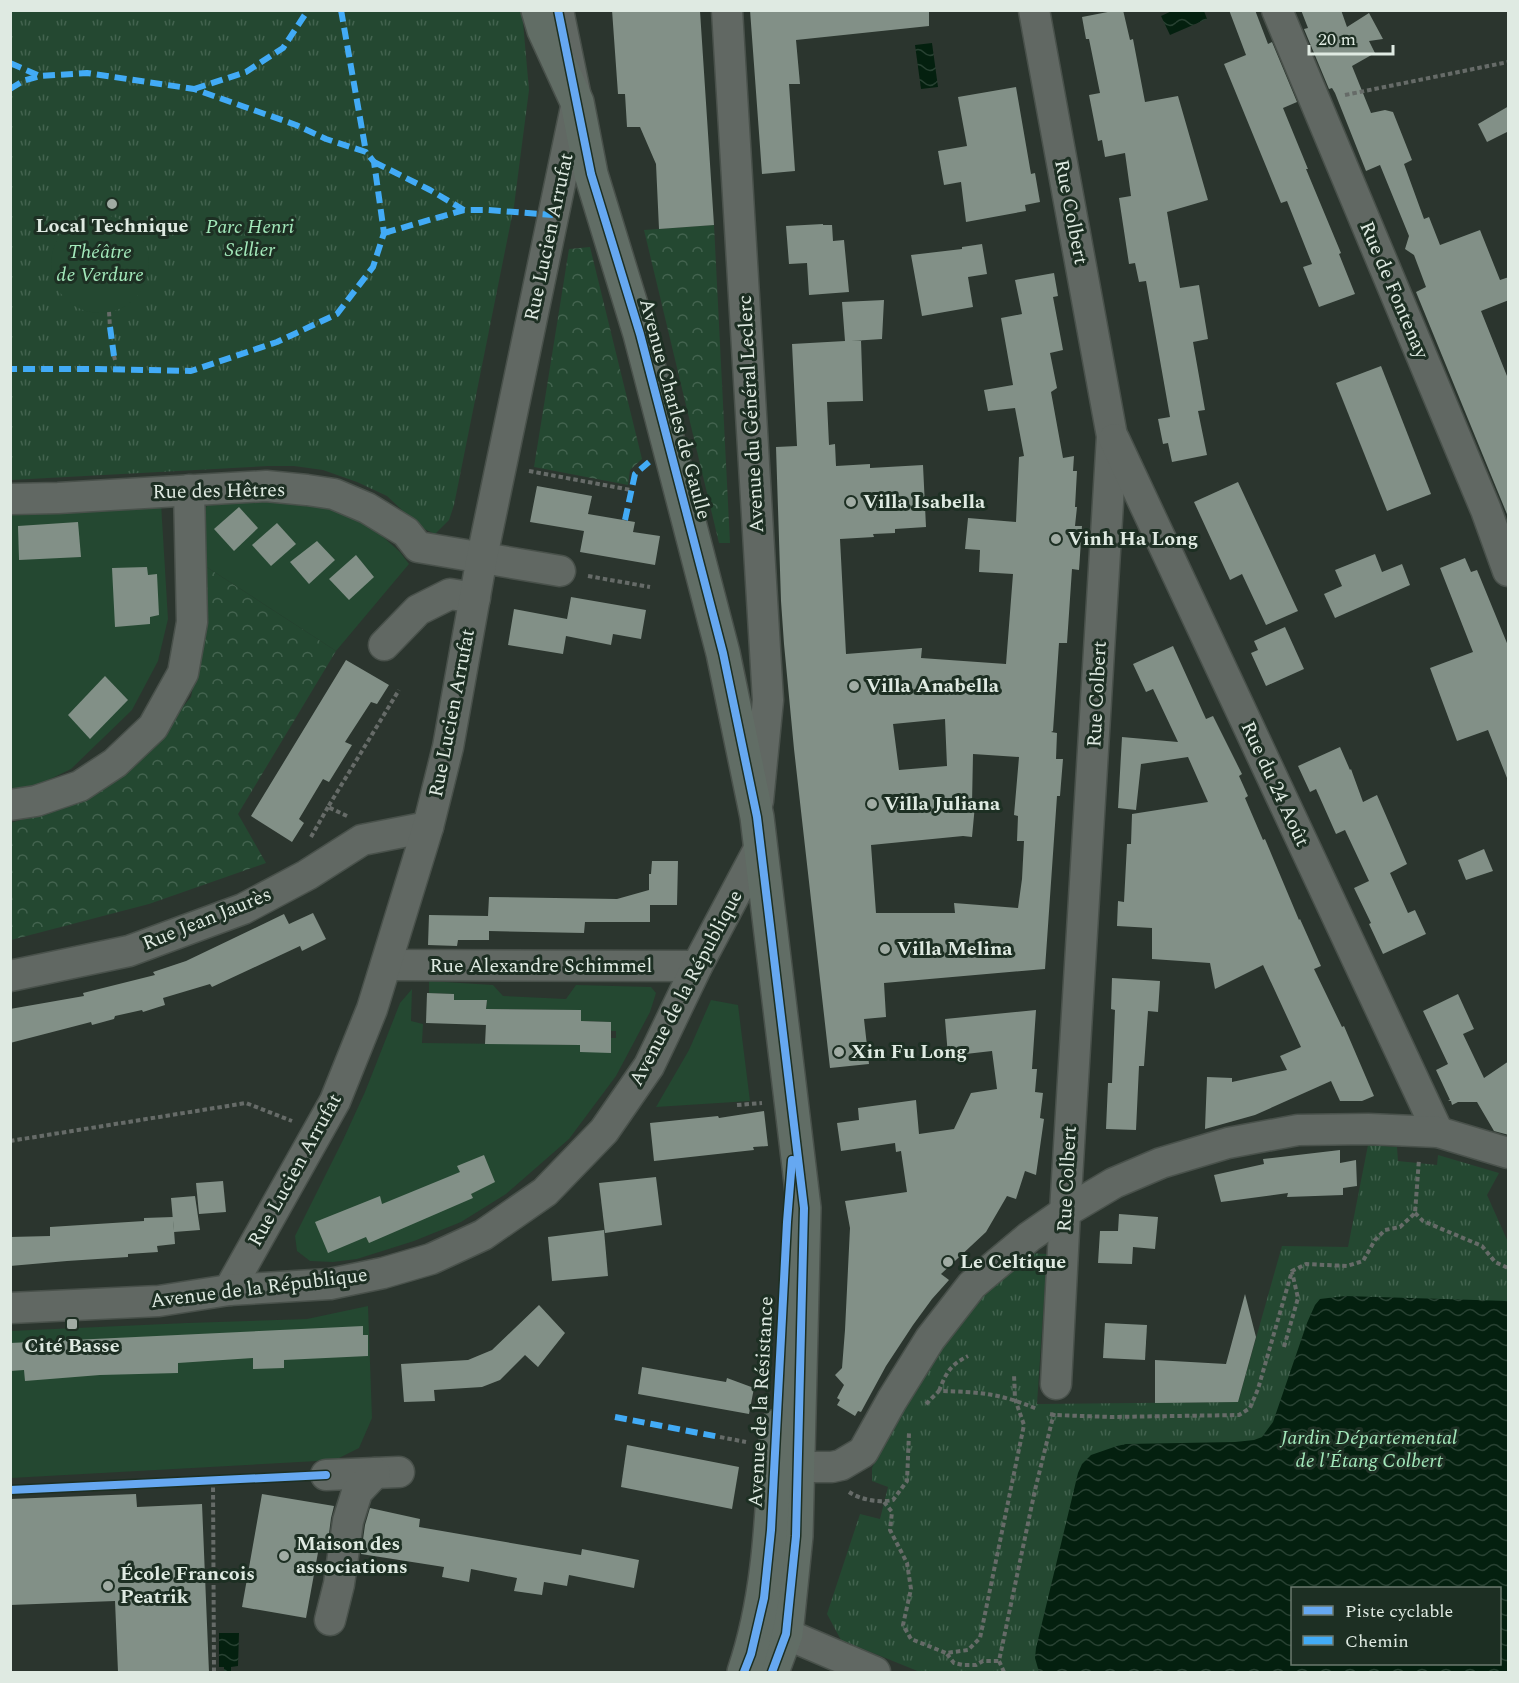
<svg xmlns="http://www.w3.org/2000/svg" width="1519" height="1683" font-family="Spectral,serif">
<style>
.grass{fill:url(#grass-tufts);fill-rule:evenodd}
.forest{fill:url(#forest-crowns)}
.garden{fill:#244831}
.water{fill:url(#water-waves);fill-rule:evenodd}
.building{fill:#829087;fill-rule:evenodd}
.lines{fill:none;stroke-linecap:round;stroke-linejoin:round}
.minor-casing{stroke:#49514b;stroke-width:33}
.major-casing{stroke:#49514b;stroke-width:36}
.path{stroke:#666b68;stroke-width:4;stroke-dasharray:4.5 3;stroke-linecap:butt}
.minor{stroke:#616863;stroke-width:30}
.major{stroke:#616d65;stroke-width:33}
.quiet{stroke:#42abf6;stroke-width:6;stroke-dasharray:12 6;stroke-linecap:butt}
.cycleway-casing{stroke:#1d2f23;stroke-width:11}
.cycleway{stroke:#66a8f1;stroke-width:8}
.poi-dot{fill:#a0aba3;stroke:#1d2f23;stroke-width:2}
.labels{text-anchor:middle;dominant-baseline:central;stroke-width:6;stroke-linejoin:round;paint-order:stroke}
.street-label{font-size:20px;fill:#dfeae2;stroke:#1d2f23}
.poi-label{font-size:20px;font-weight:bold;fill:#dfeae2;stroke:#1d2f23;text-anchor:start}
.park-label{font-size:20px;font-style:italic;fill:#a3e9bb;stroke:#1d2f23}
</style>
<defs>
<pattern id="grass-tufts" width="24" height="20" patternUnits="userSpaceOnUse" patternTransform="scale(1.5)"><rect width="24" height="20" fill="#244831"/><path d="M3 7l-1-3M5 7V3M7 7l1-3M15 17l-1-3M17 17v-4M19 17l1-3" fill="none" stroke="#43634f"/></pattern>
<pattern id="forest-crowns" width="20" height="18" patternUnits="userSpaceOnUse" patternTransform="scale(1.5)"><rect width="20" height="18" fill="#244831"/><path d="M2 6a3 3 0 1 1 6 0M12 15a3 3 0 1 1 6 0" fill="none" stroke="#43634f"/></pattern>
<pattern id="water-waves" width="16" height="10" patternUnits="userSpaceOnUse" patternTransform="scale(1.5)"><rect width="16" height="10" fill="#04200f"/><path d="M0 5q4-4 8 0t8 0" fill="none" stroke="#284132"/></pattern>
</defs>
<rect width="100%" height="100%" fill="#2b352e"/>
<g class="grass">
<polygon points="11,11 522,11 529,90 514,206 454,505 449,520 435,534 420,527 387,496 357,482 323,470 294,466 268,466 11,480"/>
<path d="M1368,1145L1397,1147L1398,1161L1437,1165L1438,1155L1499,1173L1487,1195L1508,1242V1672H920L841,1640L827,1614L860,1514L880,1519L888,1487L872,1481V1468L914,1384L955,1327L990,1288L1030,1253L1047,1254L1037,1404L1238,1402L1282,1246L1348,1247ZM1292,1588H1500V1664H1292Z"/>
</g>
<g class="forest">
<polygon points="714,225 730,543 719,543 644,230"/>
<polygon points="590,247 642,459 630,470 628,485 534,467 569,249"/>
<polygon points="202,564 336,651 238,814 266,863 149,904 11,940 10,823 66,807 95,795 136,764 191,697 202,644"/>
</g>
<g class="garden">
<circle cx="100" cy="264" r="49"/>
<path d="M251,494L336,509L372,527L400,552L409,564L336,651L202,564C202,545 196,505 217,497C227,494 241,495 251,494Z"/>
<polygon points="161,503 168,619 158,661 132,710 71,769 36,786 10,793 10,509"/>
<polygon points="429,981 493,985 503,996 566,999 576,985 651,987 656,993 650,1012 616,1076 569,1139 506,1194 461,1222 414,1241 357,1259 333,1262 310,1261 297,1251 295,1236 343,1140 365,1092 400,1003 412,989 411,1021 423,1024 422,1043 580,1045 611,1053 611,1038 616,1038 616,1031 611,1031 611,1022 581,1021 581,1010 486,1009 487,1001 454,1000 454,994 429,993"/>
<polygon points="711,1000 738,1005 750,1101 656,1107 689,1050"/>
<polygon points="368,1306 372,1418 359,1448 335,1460 11,1478 10,1331 187,1323 307,1319"/>
</g>
<g class="water">
<polygon points="1174,10 1204,11 1207,19 1170,35 1161,16"/>
<polygon points="932,43 938,87 921,89 915,45"/>
<path d="M1345,1296L1508,1301V1672H1039L1035,1658L1036,1648L1078,1473L1082,1464L1091,1455L1117,1446L1126,1444L1235,1442L1254,1440L1262,1437L1273,1422L1307,1323L1315,1305L1320,1299ZM1292,1588H1500V1664H1292Z"/>
<polygon points="219,1633 239,1633 238,1666 231,1667 231,1672 224,1672 224,1667 219,1667"/>
</g>
<g class="building">
<polygon points="612,10 700,11 714,225 659,229 656,164 640,127 627,127 625,94 618,94"/>
<polygon points="750,10 929,10 929,26 796,40 800,84 789,84 795,171 762,174"/>
<polygon points="1118,10 1123,10 1130,40 1133,39 1145,102 1178,96 1208,200 1167,212 1180,288 1199,285 1208,339 1193,342 1205,410 1198,411 1207,455 1172,462 1168,443 1163,444 1158,419 1170,417 1146,281 1139,282 1135,263 1129,264 1119,198 1131,196 1125,153 1105,157 1102,140 1098,141 1089,95 1100,93 1089,39 1086,39 1082,17"/>
<polygon points="1229,10 1255,10 1268,44 1272,42 1297,102 1283,108 1308,169 1306,169 1341,253 1339,254 1355,294 1319,307 1303,267 1312,264 1287,201 1281,203 1224,64 1246,55"/>
<polygon points="1301,10 1341,10 1347,27 1369,13 1383,39 1369,41 1375,53 1352,66 1371,113 1385,110 1393,112 1412,160 1404,164 1424,219 1429,217 1440,245 1480,230 1500,280 1509,277 1509,300 1481,311 1509,381 1509,519 1416,292 1426,287 1414,255 1405,249 1409,236 1380,165 1366,171 1335,93 1332,88 1329,89 1304,29 1308,28"/>
<polygon points="1016,87 1031,174 1035,173 1040,202 1025,205 1026,211 966,222 961,182 944,185 938,151 967,146 958,97"/>
<polygon points="1509,106 1509,131 1487,142 1478,124"/>
<polygon points="823,224 823,225 832,225 833,241 844,240 849,292 809,295 807,263 789,264 786,226"/>
<polygon points="982,244 987,274 968,277 973,307 922,316 911,255 962,249 962,247"/>
<path d="M1054,273L1058,296L1053,297L1063,350L1050,353L1057,388L1051,392L1063,458L1074,456L1073,471H1077L1075,507H1077L1075,526H1082L1079,570L1072,569L1067,643H1059L1053,731L1051,732L1057,733L1056,759H1063L1060,796H1057L1045,969L884,983L886,1017L864,1019L869,1064L830,1068L794,749L784,644L781,601L776,447L797,446L792,344L845,341L842,302L884,300L882,339L851,341L861,340L863,401L827,402L829,445L835,444L836,466L870,464V468L923,465L926,527L895,529V533L873,534L874,537L840,539L846,654L922,648L921,658L1006,664L1013,574L979,572L980,550L965,549L968,518L1016,522L1019,457L1024,456L1015,408L988,411L984,390L1013,385L1001,318L1022,314L1015,280ZM945,719L947,766L899,770L893,724ZM973,754L1019,757L1014,815L1018,816L1017,841H1024L1022,879L1018,908L954,903L955,913H876L871,845L963,836L972,837L975,805L972,804Z"/>
<polygon points="1381,366 1431,494 1387,511 1336,383"/>
<polygon points="1238,482 1298,611 1266,625 1242,574 1230,580 1194,502"/>
<polygon points="537,486 592,496 588,514 635,522 633,532 660,536 655,565 580,552 584,531 530,522"/>
<polygon points="239,507 258,528 234,551 214,529"/>
<polygon points="78,522 81,557 19,560 18,526"/>
<polygon points="277,523 296,544 271,566 252,545"/>
<polygon points="317,541 335,560 309,584 290,562"/>
<polygon points="1375,554 1382,572 1402,564 1410,585 1335,618 1324,594 1342,586 1335,570"/>
<polygon points="356,555 374,577 349,600 329,579"/>
<polygon points="1465,558 1471,572 1477,570 1509,648 1509,778 1507,778 1488,730 1457,741 1430,668 1473,652 1440,568"/>
<polygon points="147,567 148,575 157,574 159,615 150,617 150,624 115,627 112,568"/>
<polygon points="571,597 646,610 641,639 613,634 611,645 566,636 563,654 508,645 514,609 567,619"/>
<polygon points="1285,627 1304,669 1266,686 1251,653 1258,650 1254,641"/>
<polygon points="1173,646 1206,719 1213,716 1242,774 1239,776 1248,796 1245,798 1263,840 1265,839 1299,920 1300,919 1321,966 1314,969 1342,1027 1344,1026 1374,1096 1362,1101 1340,1101 1331,1081 1255,1115 1205,1129 1207,1077 1232,1078 1232,1082 1287,1070 1280,1056 1301,1047 1263,965 1215,989 1210,963 1152,959 1152,928 1117,926 1118,901 1124,902 1127,844 1131,844 1132,814 1208,802 1188,757 1141,764 1136,810 1118,808 1122,737 1178,742 1153,689 1146,692 1133,664"/>
<polygon points="346,660 389,685 377,704 371,702 345,742 352,745 329,782 323,779 299,819 304,823 292,842 251,816"/>
<polygon points="105,676 128,700 90,739 68,715"/>
<polygon points="1340,747 1350,770 1351,769 1363,802 1377,795 1407,864 1390,873 1408,913 1415,910 1426,934 1383,954 1369,924 1371,923 1354,888 1369,881 1345,830 1336,834 1316,789 1310,792 1298,766"/>
<polygon points="1484,849 1493,871 1466,880 1458,860"/>
<polygon points="652,861 678,861 677,905 650,905 650,922 585,922 584,933 489,931 489,940 458,940 457,946 428,945 429,915 488,916 489,897 617,899 649,890 649,874 651,874"/>
<polygon points="313,913 326,939 302,951 300,946 212,987 210,984 163,998 165,1005 143,1012 142,1010 115,1016 114,1019 92,1025 91,1022 10,1043 10,1009 84,996 83,993 155,975 153,972 186,961 284,914 289,924"/>
<polygon points="1112,978 1160,981 1158,1012 1148,1011 1144,1066 1139,1066 1136,1130 1106,1129 1108,1083 1112,1083 1115,1010 1111,1009"/>
<polygon points="427,993 454,994 454,1000 487,1000 486,1009 581,1010 581,1021 611,1022 611,1053 580,1052 580,1045 485,1044 486,1024 486,1025 426,1023"/>
<polygon points="1458,994 1474,1029 1463,1034 1484,1078 1509,1061 1509,1135 1494,1131 1477,1102 1458,1102 1452,1105 1451,1101 1448,1101 1450,1100 1436,1070 1448,1064 1423,1011"/>
<polygon points="1036,1010 1032,1069 1037,1069 1035,1092 1043,1093 1040,1118 1044,1119 1036,1175 1025,1171 1016,1199 1007,1196 986,1232 941,1274 949,1280 932,1299 913,1325 886,1366 861,1412 858,1411 855,1416 837,1405 840,1400 837,1398 844,1385 835,1375 842,1368 845,1330 850,1228 845,1201 907,1192 901,1151 896,1152 895,1143 841,1151 837,1123 859,1120 858,1108 916,1100 919,1134 954,1129 971,1093 997,1089 992,1051 948,1056 945,1019"/>
<polygon points="764,1111 768,1146 753,1147 754,1150 654,1161 650,1123 718,1116 719,1118"/>
<polygon points="1340,1150 1340,1163 1356,1160 1357,1186 1343,1188 1343,1195 1287,1197 1288,1193 1221,1202 1214,1175 1264,1164 1263,1159"/>
<polygon points="484,1155 495,1182 471,1194 473,1198 369,1243 366,1237 328,1253 315,1222 380,1196 382,1204 460,1172 457,1166"/>
<polygon points="656,1177 662,1225 605,1233 599,1183"/>
<polygon points="223,1181 226,1212 199,1214 196,1183"/>
<polygon points="195,1196 200,1230 174,1232 171,1198"/>
<polygon points="1119,1214 1158,1217 1155,1249 1133,1247 1132,1264 1098,1263 1100,1231 1118,1231"/>
<polygon points="173,1217 175,1244 157,1246 158,1252 128,1254 128,1257 67,1261 10,1266 10,1237 50,1236 50,1227 144,1221 144,1218"/>
<polygon points="604,1230 608,1276 552,1281 548,1237"/>
<polygon points="1245,1294 1256,1337 1238,1402 1155,1403 1155,1360 1226,1364"/>
<polygon points="539,1305 565,1333 538,1367 525,1355 500,1380 482,1387 434,1390 435,1401 404,1402 401,1364 468,1360 492,1350"/>
<polygon points="1105,1323 1147,1325 1145,1360 1103,1358"/>
<polygon points="363,1326 363,1335 368,1335 368,1356 284,1360 284,1368 253,1369 253,1358 178,1363 178,1373 100,1375 25,1381 24,1370 10,1371 10,1343"/>
<polygon points="642,1367 726,1382 727,1378 754,1388 749,1414 638,1394"/>
<polygon points="627,1445 739,1467 732,1509 621,1487"/>
<polygon points="136,1494 137,1507 202,1504 209,1672 118,1672 115,1601 10,1605 10,1499"/>
<polygon points="262,1494 334,1506 331,1518 327,1549 319,1547 306,1618 242,1607"/>
<polygon points="370,1508 420,1519 419,1527 581,1555 582,1549 639,1560 634,1588 569,1575 567,1586 544,1582 542,1595 514,1591 517,1578 471,1569 469,1582 442,1577 444,1567 361,1554 365,1525"/>
</g>
<g class="lines">
<g class="minor-casing">
<g id="minor">
<polyline points="727,10 768,700 758,801"/>
<polyline points="1034,10 1112,436 1065,1212 1056,1384"/>
<polyline points="1277,10 1486,510 1508,571"/>
<polyline points="1114,439 1438,1132"/>
<polyline points="10,499 58,498 266,486 307,490 334,494 367,508 406,532 418,547 560,571"/>
<polyline points="384,645 418,610 450,594 475,598"/>
<polyline points="10,805 36,801 80,786 115,763 153,727 183,673 192,622 189,490"/>
<polyline points="386,965 697,966"/>
<polyline points="10,976 129,951 243,909 307,875 362,840 428,827"/>
<polyline points="229,1290 335,1101 372,1009 428,827 448,747 482,557 577,102 558,10"/>
<polyline points="10,1308 159,1301 229,1290 330,1284 383,1273 431,1259 483,1235 545,1192 604,1131 649,1066 697,966 760,847"/>
<polyline points="326,1475 399,1472"/>
<polyline points="782,1484 797,1467 832,1467 841,1465 863,1452 892,1400 930,1339 972,1285 1029,1237 1065,1212 1114,1183 1161,1163 1228,1143 1298,1130 1368,1129 1438,1132 1508,1153"/>
<polyline points="774,1614 786,1634 875,1672"/>
<polyline points="330,1620 339,1584 348,1521 357,1492 375,1473"/>
</g>
</g>
<g class="major-casing">
<g id="major">
<polyline points="538,10 544,30 577,102 591,174 640,334 723,653 757,817 804,1208 796,1536 786,1634 772,1672"/>
<path d="M744,1672C771,1593 772,1508 777,1426"/>
</g>
</g>
<g class="path">
<polyline points="1345,95 1508,62"/>
<polyline points="109,312 110,327"/>
<polyline points="114,356 115,360"/>
<polyline points="529,471 631,490"/>
<polyline points="588,576 650,587"/>
<polyline points="347,816 328,807 399,690"/>
<polyline points="311,837 328,807"/>
<polyline points="737,1105 762,1103"/>
<polyline points="10,1141 246,1103 292,1121"/>
<polyline points="1415,1213 1423,1221 1482,1246 1495,1262 1508,1268"/>
<polyline points="1284,1347 1298,1298 1292,1272"/>
<path d="M939,1391C946,1373 950,1365 968,1356"/>
<path d="M926,1404L939,1391C979,1392 999,1393 1037,1409"/>
<polyline points="1050,1414 1054,1415 1112,1417 1239,1415 1250,1408 1258,1389 1292,1271 1306,1264 1347,1266 1363,1261 1375,1240 1385,1230 1400,1227 1415,1213 1419,1159"/>
<polyline points="720,1437 746,1442"/>
<polyline points="213,1480 214,1672"/>
<path d="M849,1492C861,1500 880,1503 893,1500L907,1481L909,1433"/>
<polyline points="884,1502 892,1512 890,1530 907,1563 911,1589 903,1625 911,1639 946,1653 968,1650 980,1638 1024,1425 1015,1399 1014,1374"/>
<polyline points="947,1654 954,1663 963,1665 976,1665 983,1661 999,1661"/>
<polyline points="1004,1672 999,1661 1035,1490 1054,1413"/>
</g>
<use href="#minor" class="minor"/>
<use href="#major" class="major"/>
<g class="quiet">
<polyline points="341,10 366,152"/>
<polyline points="10,63 40,76"/>
<polyline points="10,89 23,81 40,76 87,73 194,89 296,125 326,139 366,152 374,162 384,233 373,267 337,314 277,342 191,371 97,369 10,369"/>
<polyline points="194,89 246,72 283,48 308,10"/>
<polyline points="374,162 430,190 464,210"/>
<polyline points="384,233 464,210 488,210 553,215"/>
<polyline points="110,327 114,356"/>
<polyline points="625,520 635,474 649,462"/>
<polyline points="615,1417 720,1437"/>
</g>
<g class="cycleway-casing">
<g id="cycleway">
<polyline points="558,10 591,174 640,334 723,653 757,817 804,1208 796,1536 786,1634 772,1672"/>
<polyline points="10,1490 326,1475"/>
<polyline points="744,1672 751,1654 764,1598 771,1530 787,1222 792,1160"/>
</g>
</g>
<use href="#cycleway" class="cycleway"/>
</g>
<g class="poi-dot">
<circle cx="112" cy="204" r="6"/>
<circle cx="851" cy="502" r="6"/>
<circle cx="1056" cy="539" r="6"/>
<circle cx="854" cy="686" r="6"/>
<circle cx="872" cy="804" r="6"/>
<circle cx="885" cy="949" r="6"/>
<circle cx="839" cy="1052" r="6"/>
<circle cx="948" cy="1262" r="6"/>
<rect x="66" y="1318" width="12" height="12" rx="3"/>
<circle cx="284" cy="1556" r="6"/>
<circle cx="108" cy="1586" r="6"/>
</g>
<g class="labels">
<g class="street-label">
<text transform="translate(1071 212) rotate(79)">Rue Colbert</text>
<text transform="translate(549 237) rotate(-78)">Rue Lucien Arrufat</text>
<text transform="translate(1394 290) rotate(67)">Rue de Fontenay</text>
<text transform="translate(675 409) rotate(75)">Avenue Charles de Gaulle</text>
<text transform="translate(751 414) rotate(-93)">Avenue du Général Leclerc</text>
<text transform="translate(219 491) rotate(-1)">Rue des Hêtres</text>
<text transform="translate(1097 694) rotate(-87)">Rue Colbert</text>
<text transform="translate(452 713) rotate(-79)">Rue Lucien Arrufat</text>
<text transform="translate(1275 784) rotate(65)">Rue du 24 Août</text>
<text transform="translate(207 919) rotate(-22)">Rue Jean Jaurès</text>
<text x="541" y="966">Rue Alexandre Schimmel</text>
<text transform="translate(686 988) rotate(-62)">Avenue de la République</text>
<text transform="translate(295 1170) rotate(-61)">Rue Lucien Arrufat</text>
<text transform="translate(1067 1179) rotate(-87)">Rue Colbert</text>
<text transform="translate(259 1288) rotate(-7)">Avenue de la République</text>
<text transform="translate(761 1402) rotate(-87)">Avenue de la Résistance</text>
</g>
<g class="poi-label">
<text x="112" y="226" text-anchor="middle">Local Technique</text>
<text x="863" y="502">Villa Isabella</text>
<text x="1068" y="539">Vinh Ha Long</text>
<text x="866" y="686">Villa Anabella</text>
<text x="884" y="804">Villa Juliana</text>
<text x="897" y="949">Villa Melina</text>
<text x="851" y="1052">Xin Fu Long</text>
<text x="960" y="1262">Le Celtique</text>
<text x="72" y="1346" text-anchor="middle">Cité Basse</text>
<text x="296" y="1544">Maison des<tspan x="296" dy="23">associations</tspan></text>
<text x="120" y="1574">École Francois<tspan x="120" dy="23">Peatrik</tspan></text>
</g>
<g class="park-label">
<text x="250" y="227">Parc Henri<tspan x="250" dy="23">Sellier</tspan></text>
<text x="100" y="252">Théâtre<tspan x="100" dy="23">de Verdure</tspan></text>
<text x="1369" y="1438">Jardin Départemental<tspan x="1369" dy="23">de l'Étang Colbert</tspan></text>
</g>
</g>
<rect width="1519" height="1683" fill="none" stroke="#dfeae2" stroke-width="24"/>
<rect x="1291" y="1587" width="210" height="78" fill="#1d2f23" stroke="#6b7a6f" stroke-width="1.5"/>
<rect x="1303" y="1606" width="30" height="9" fill="#66a8f1" stroke="#6b7a6f" stroke-width="1.5"/>
<text x="1345" y="1617" font-size="18" fill="#dfeae2">Piste cyclable</text>
<rect x="1303" y="1636" width="30" height="9" fill="#42abf6" stroke="#6b7a6f" stroke-width="1.5"/>
<text x="1345" y="1647" font-size="18" fill="#dfeae2">Chemin</text>
<path d="M1309 45v9h84v-9" fill="none" stroke="#dfeae2" stroke-width="3"/>
<text x="1318" y="45" font-size="18" fill="#dfeae2" stroke="#1d2f23" stroke-width="4.5" paint-order="stroke">20 m</text>
</svg>
